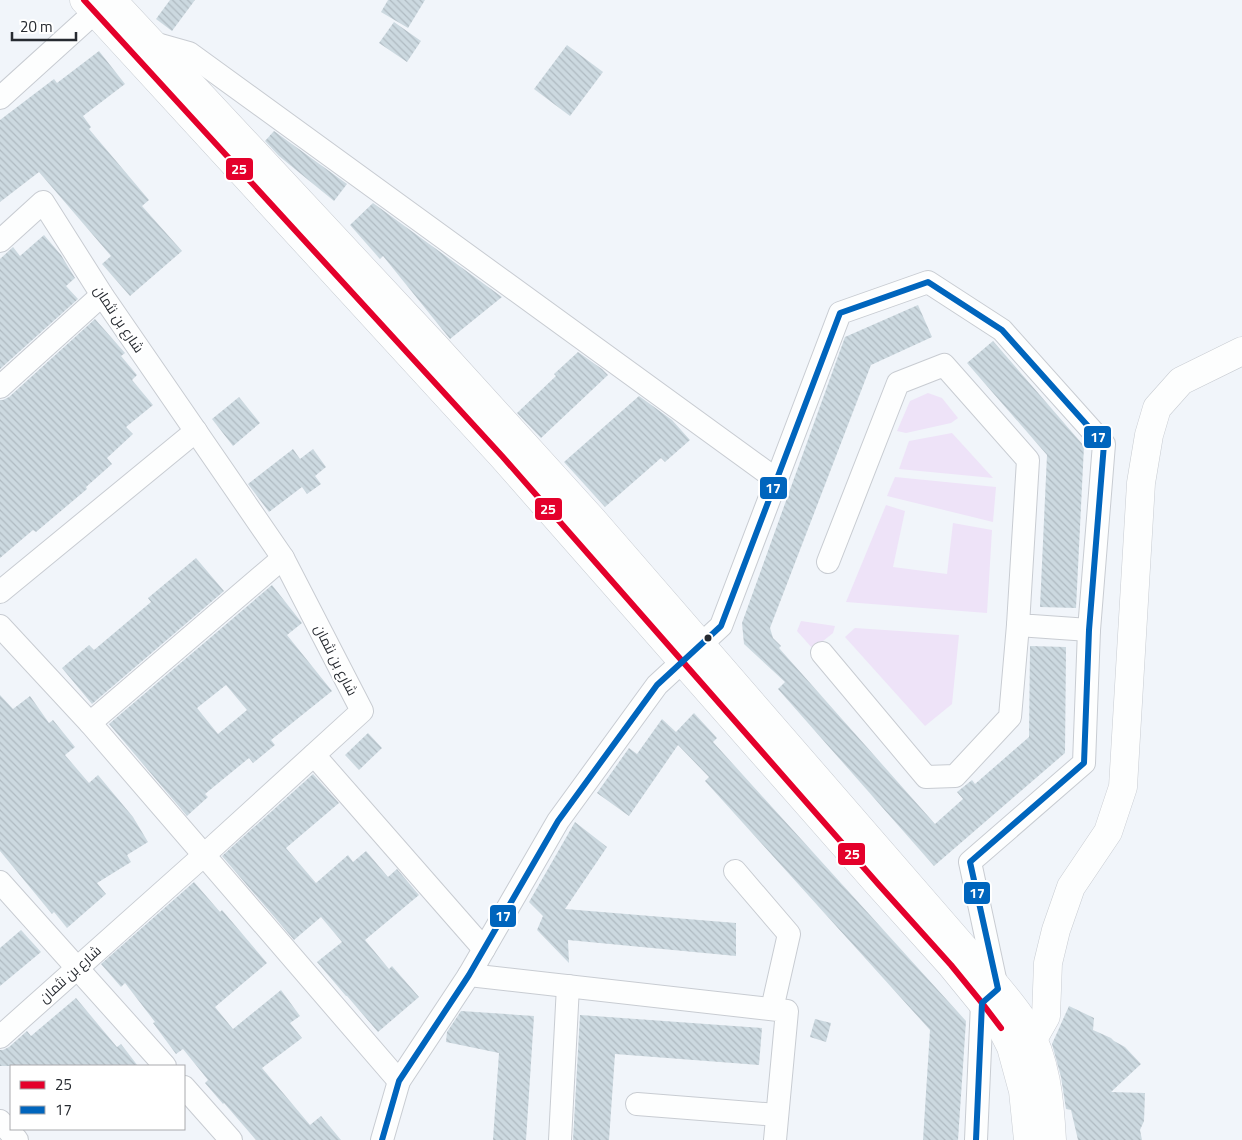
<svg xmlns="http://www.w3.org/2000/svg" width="1242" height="1140" font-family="Georgia,Cairo,serif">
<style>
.green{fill:#eee3f8}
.building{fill:url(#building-back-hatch);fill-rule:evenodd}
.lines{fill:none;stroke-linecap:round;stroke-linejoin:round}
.minor-casing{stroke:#c8ccd2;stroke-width:24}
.primary-casing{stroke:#c8ccd2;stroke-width:29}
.minor{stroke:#fdfefe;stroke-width:22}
.primary{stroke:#fdfefe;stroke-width:28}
.bus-1-casing{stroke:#fff;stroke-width:10}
.bus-2-casing{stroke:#fff;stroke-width:10}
.bus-1{stroke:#e4002b;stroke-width:6}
.bus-2{stroke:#0065bd;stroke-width:6}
.bus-dot{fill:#272b31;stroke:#fff;stroke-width:2}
.labels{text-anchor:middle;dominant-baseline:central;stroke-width:4.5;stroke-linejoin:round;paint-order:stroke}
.street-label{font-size:14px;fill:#272b31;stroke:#fff}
.line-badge{stroke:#fff;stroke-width:2}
.badge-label{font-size:14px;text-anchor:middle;font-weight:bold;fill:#fff}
</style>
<defs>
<pattern id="building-back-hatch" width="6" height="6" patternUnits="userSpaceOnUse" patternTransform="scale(1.25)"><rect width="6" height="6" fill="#ccd9e0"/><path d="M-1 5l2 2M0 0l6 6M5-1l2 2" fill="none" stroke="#afbac1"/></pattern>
</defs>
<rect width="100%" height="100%" fill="#f1f5fa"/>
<g class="green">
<polygon points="928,393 942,398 958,418 951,423 906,433 897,431 910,401"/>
<polygon points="952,433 993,478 899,469 909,441"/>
<polygon points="895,477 996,487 993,522 887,496"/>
<polygon points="886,505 905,511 893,567 947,574 953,523 992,530 987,613 846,602"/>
<polygon points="801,621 835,626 833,633 813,649 797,631"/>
<polygon points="855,628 959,635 952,704 925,726 845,637"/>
</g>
<g class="building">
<polygon points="170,0 195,0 172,31 156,19"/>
<polygon points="388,0 425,0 408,28 381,12"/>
<polygon points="394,22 421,41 407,62 379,43"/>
<polygon points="567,45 603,72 570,116 534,89"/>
<polygon points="99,51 125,84 83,116 91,127 89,129 149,200 142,206 182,251 130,296 102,264 111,256 39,172 0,202 0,120 54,79 57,83"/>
<polygon points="274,131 347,184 334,201 279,156 265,141"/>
<polygon points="373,203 502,297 450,339 383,256 380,259 350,225"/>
<polygon points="44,235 61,255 75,278 66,286 78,299 0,369 0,259 13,247 20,256"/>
<polygon points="918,305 932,337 871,365 770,628 773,638 781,646 779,648 935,824 963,799 957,792 972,780 975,784 1029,737 1030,646 1066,647 1065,753 934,866 778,689 785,682 744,644 742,623 845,337"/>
<polygon points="95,319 125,353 121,356 137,375 132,380 153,405 126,427 133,434 107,458 112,464 86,487 87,489 36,532 33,530 0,558 0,400 3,400 9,397"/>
<polygon points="993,341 1084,446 1076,608 1040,607 1047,455 967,363"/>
<polygon points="578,352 602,369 608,375 541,438 517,413 556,376 554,374"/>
<polygon points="639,396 672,420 690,440 665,462 661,458 605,507 564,462"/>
<polygon points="239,397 260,423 233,446 212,419"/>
<polygon points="293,449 300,459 313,449 326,467 315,476 321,484 307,494 302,487 269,512 248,484"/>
<polygon points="196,558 224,591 92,704 62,668 89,645 94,650 151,602 148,598"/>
<path d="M272,585L302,623L287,635L332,691L271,740L275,745L253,763L249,758L205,794L208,797L187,816L109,724ZM226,685L247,710L218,734L197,708Z"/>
<polygon points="0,695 13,709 30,696 49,723 53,720 75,747 65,755 89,783 98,775 133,817 148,842 127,855 131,862 97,883 106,894 67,928 54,912 52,914 0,851"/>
<polygon points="694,713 717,738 713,742 966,1021 958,1140 923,1140 930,1030 705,781 709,777 678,745 629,816 597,793 629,748 637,754 662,719 676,732"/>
<polygon points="368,733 382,748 359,770 345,755"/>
<polygon points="313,774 339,803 286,848 316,883 348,855 353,862 366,851 388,877 397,869 419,895 365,940 389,969 392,966 419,997 378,1032 347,996 346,996 317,962 342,942 321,917 294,940 222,856"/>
<polygon points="575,822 607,847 565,909 736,923 736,956 568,940 569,963 537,930 543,916 529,902"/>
<polygon points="194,882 220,912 222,910 267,963 215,1007 233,1029 281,990 300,1016 290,1023 302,1038 262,1068 310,1125 321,1116 341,1140 256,1140 224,1103 223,1104 205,1083 208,1080 183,1049 176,1054 153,1023 155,1022 125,983 121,987 101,964"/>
<polygon points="21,930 41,952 0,986 0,948"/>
<polygon points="76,998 117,1047 121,1044 138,1066 0,1066 0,1050 3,1050 9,1047 27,1031 31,1036"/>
<polygon points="1069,1006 1094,1018 1093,1030 1111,1038 1114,1041 1125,1047 1141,1064 1111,1092 1145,1093 1144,1121 1140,1130 1142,1140 1078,1140 1071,1110 1066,1109 1061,1077 1052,1044"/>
<polygon points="461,1011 534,1016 526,1140 493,1140 499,1053 446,1042 447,1032"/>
<polygon points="580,1015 762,1028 759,1065 615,1054 609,1140 573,1140"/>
<polygon points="815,1019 831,1023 826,1042 810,1037"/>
</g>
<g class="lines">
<g class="minor-casing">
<g id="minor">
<polyline points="150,42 189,53 777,480"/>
<polyline points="0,98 95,12 108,3"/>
<polyline points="0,241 43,202 102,295 283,558 362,711 203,856 0,1037"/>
<polyline points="0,387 102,295"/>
<polyline points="828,562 898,383 944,365 1028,460 1018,625 1089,630"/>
<polyline points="0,592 196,431"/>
<polyline points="0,626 90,723 399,1081"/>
<polyline points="822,653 926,777 955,776 1010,717 1018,625"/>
<polyline points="90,723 283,558"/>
<polyline points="314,755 484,949"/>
<polyline points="735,871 789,934 772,1009"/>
<polyline points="0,882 165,1066"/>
<polyline points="469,975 787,1011 775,1140"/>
<polyline points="184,1087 231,1140"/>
<polyline points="637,1104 777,1115"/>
<polyline points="0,1121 17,1140"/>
<polyline points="382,1140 399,1081 469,975 558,821 657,685 721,626 840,313 928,282 1002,330 1104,444 1089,630 1084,763 970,862 997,988"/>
<polyline points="560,1140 568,986"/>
<polyline points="976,1140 982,1003"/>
</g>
</g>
<g class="primary-casing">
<g id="primary">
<polyline points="84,0 502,456 879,885 951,965 982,1003 1001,1027 1011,1047 1023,1091 1028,1140"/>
<path d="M112,0L435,346L592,519L971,956C989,978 1011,1001 1026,1025C1046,1059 1050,1101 1052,1140"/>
<polyline points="1023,1051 1033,1039 1046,1016 1048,963 1056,930 1071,887 1108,832 1123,787 1141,483 1149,435 1157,408 1181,381 1242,351"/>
</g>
</g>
<use href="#minor" class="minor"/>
<use href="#primary" class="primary"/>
<g class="bus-1-casing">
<polyline id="bus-1" points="84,0 502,456 879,885 951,965 982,1003 1001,1028"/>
</g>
<g class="bus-2-casing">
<polyline id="bus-2" points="382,1140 399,1081 469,975 558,821 657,685 721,626 840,313 928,282 1002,330 1104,444 1089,630 1084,763 970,862 998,989 982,1003 976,1140"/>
</g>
<use href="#bus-1" class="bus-1"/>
<use href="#bus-2" class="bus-2"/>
</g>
<circle class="bus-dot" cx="708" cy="638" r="4.5"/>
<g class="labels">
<g class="street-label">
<text transform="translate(119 319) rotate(56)">شارع بن نثمان</text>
<text transform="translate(336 660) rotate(63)">شارع بن نثمان</text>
<text transform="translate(70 974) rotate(-42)">شارع بن نثمان</text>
</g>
</g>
<g class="line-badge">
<rect x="225" y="157" width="29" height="24" rx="5" fill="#e4002b"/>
<rect x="1083" y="425" width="29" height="24" rx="5" fill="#0065bd"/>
<rect x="759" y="476" width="29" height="24" rx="5" fill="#0065bd"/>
<rect x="534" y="497" width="29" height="24" rx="5" fill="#e4002b"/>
<rect x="837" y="842" width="29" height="24" rx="5" fill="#e4002b"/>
<rect x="963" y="881" width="28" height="24" rx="5" fill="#0065bd"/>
<rect x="489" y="904" width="28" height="24" rx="5" fill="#0065bd"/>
</g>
<g class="badge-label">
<text x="239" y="174">25</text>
<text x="1098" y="442">17</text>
<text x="773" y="493">17</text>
<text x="548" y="514">25</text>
<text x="852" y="859">25</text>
<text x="977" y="898">17</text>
<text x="503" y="921">17</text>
</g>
<rect x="10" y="1065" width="175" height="65" fill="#ffffff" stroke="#a9aaad"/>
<rect x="20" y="1081" width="25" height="8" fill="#e4002b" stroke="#a9aaad"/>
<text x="55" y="1090" font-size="15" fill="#272b31">25</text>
<rect x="20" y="1106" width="25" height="8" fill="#0065bd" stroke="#a9aaad"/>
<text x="55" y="1115" font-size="15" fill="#272b31">17</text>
<path d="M12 32v8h64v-8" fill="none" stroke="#272b31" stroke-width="2.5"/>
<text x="20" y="32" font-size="15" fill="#272b31" stroke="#ffffff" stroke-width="4" paint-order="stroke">20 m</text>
</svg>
